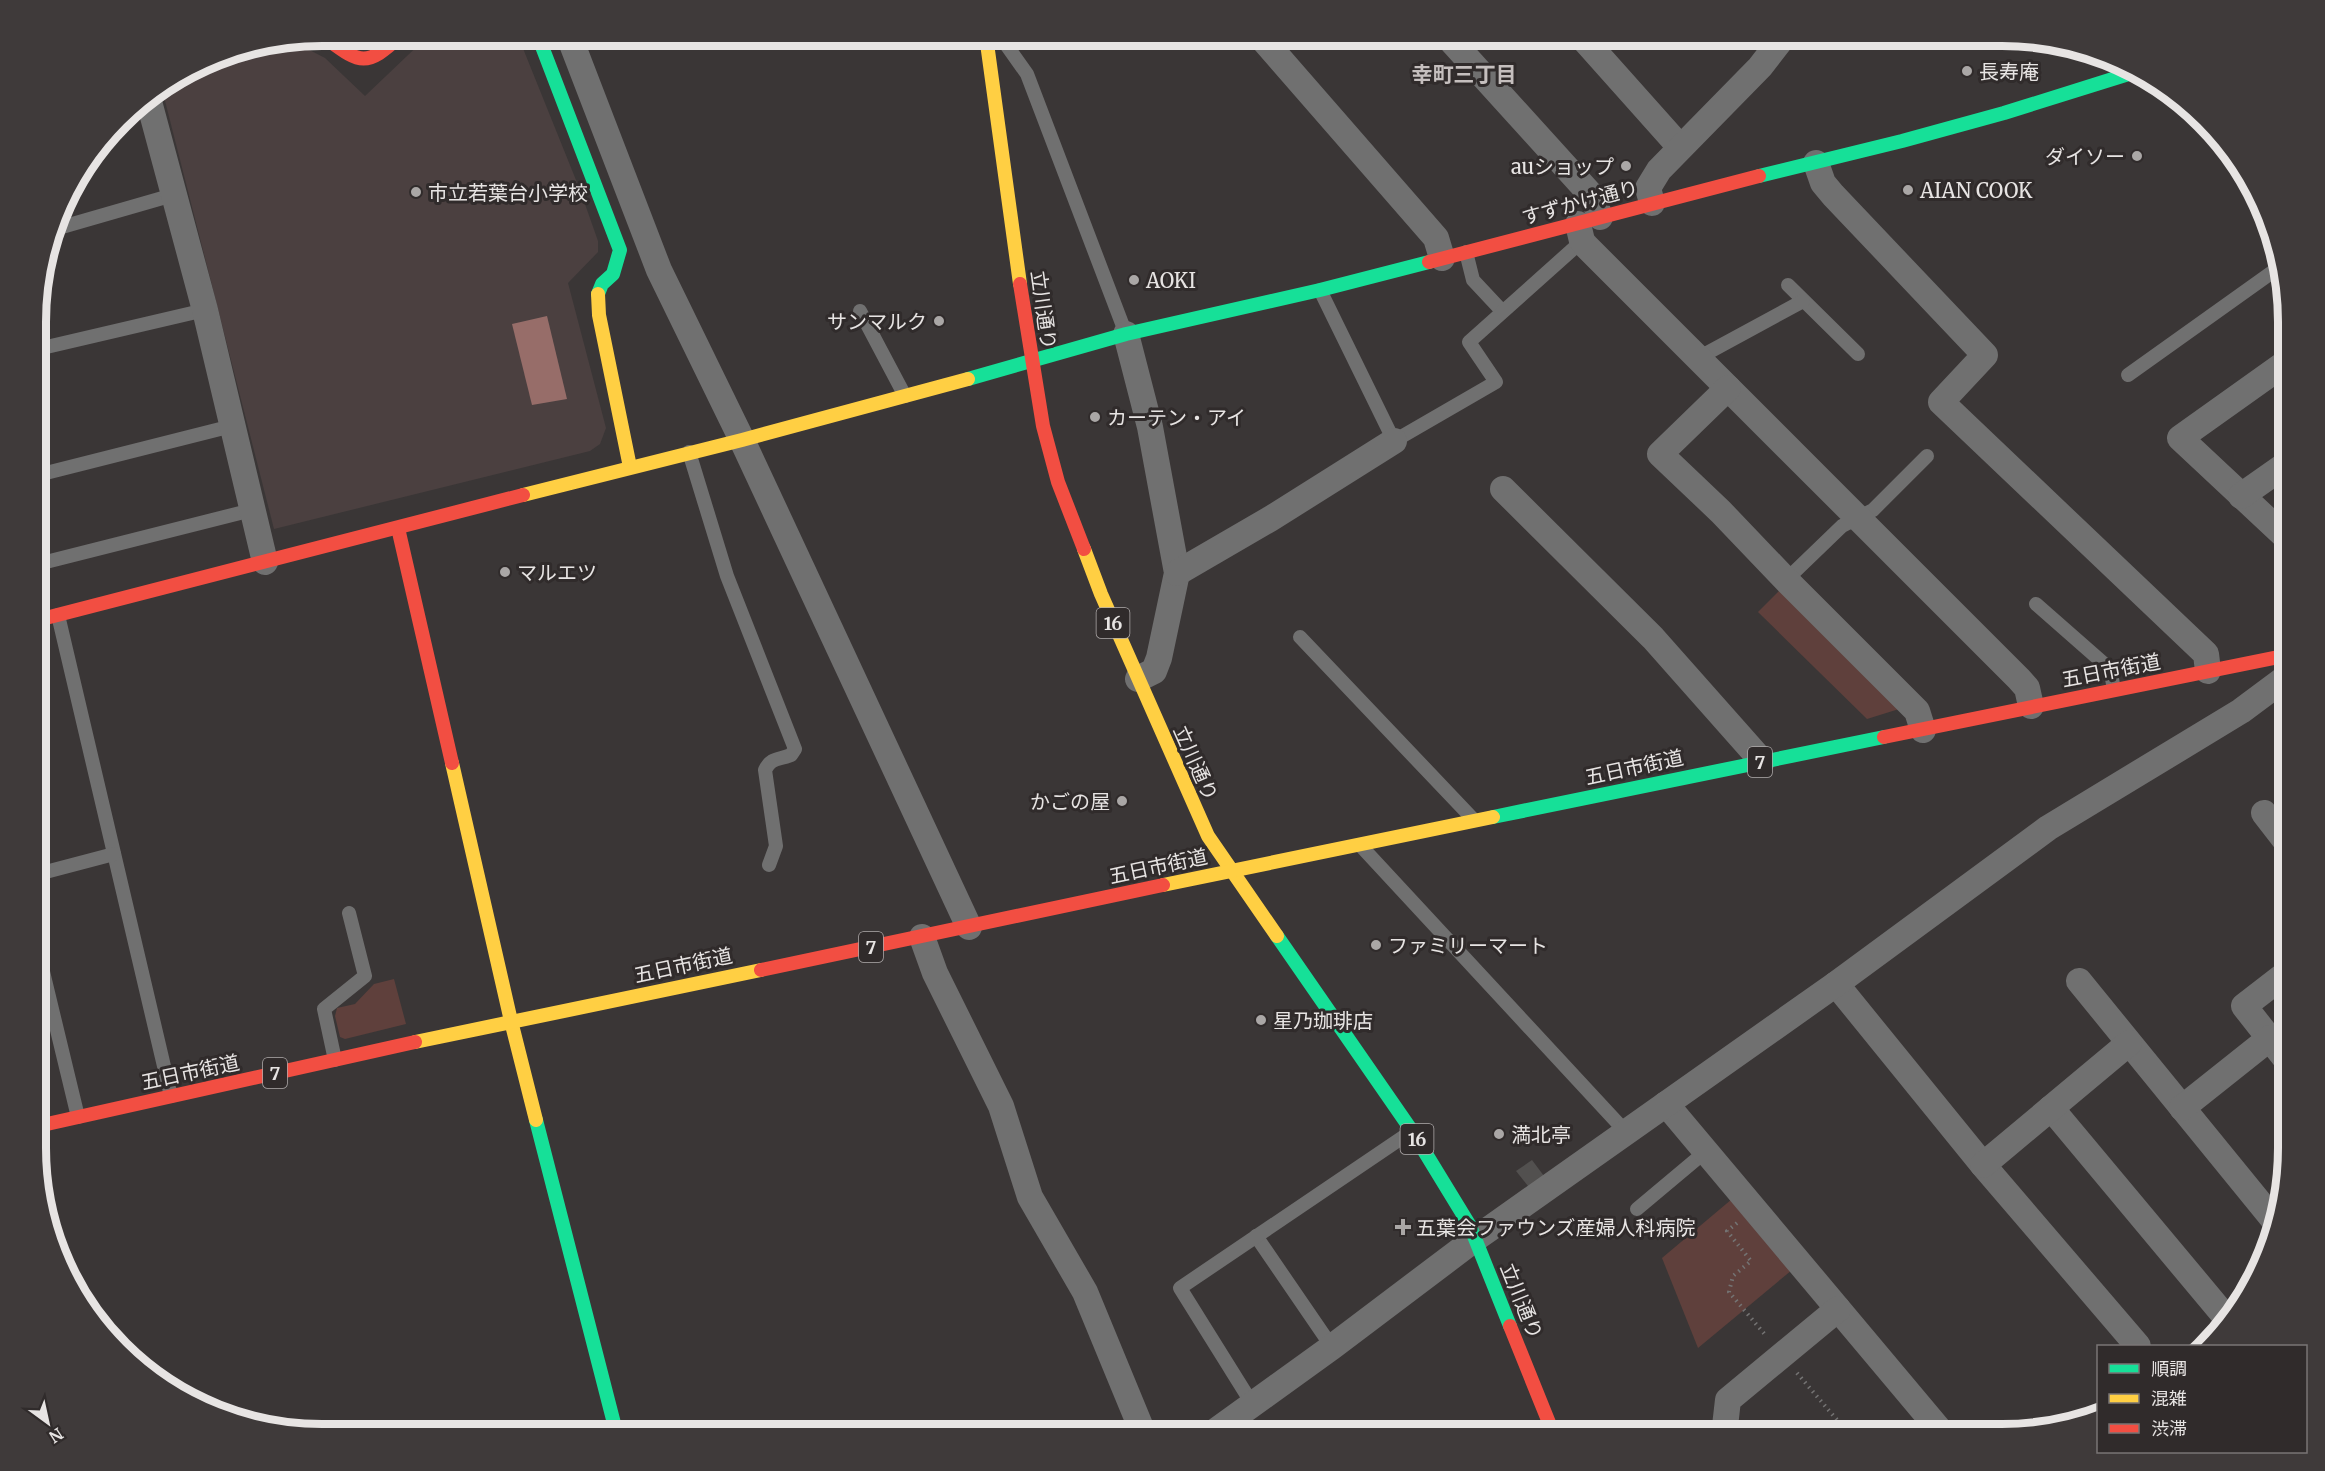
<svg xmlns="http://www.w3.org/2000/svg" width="2325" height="1471" font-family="Merriweather,'Noto Sans JP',serif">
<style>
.built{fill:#4b4040}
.green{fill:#5f403c}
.water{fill:#976d69}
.building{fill:#52504f}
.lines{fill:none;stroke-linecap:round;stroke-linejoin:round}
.path{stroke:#747373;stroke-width:4;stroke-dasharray:1.5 4.5;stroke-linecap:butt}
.lane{stroke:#707070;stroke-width:14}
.street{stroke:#707070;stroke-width:26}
.fast{stroke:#16e098;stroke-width:14}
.slow{stroke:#ffcf43;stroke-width:14}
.jam{stroke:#f24e42;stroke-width:14}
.poi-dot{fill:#aaa7a6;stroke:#302b2b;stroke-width:2}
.labels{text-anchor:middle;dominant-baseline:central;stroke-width:6;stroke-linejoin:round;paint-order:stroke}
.shield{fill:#302b2b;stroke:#b0acac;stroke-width:1.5}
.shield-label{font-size:18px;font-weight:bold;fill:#e7e4e3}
.poi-label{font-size:20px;fill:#e7e4e3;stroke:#302b2b;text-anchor:start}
.street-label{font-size:20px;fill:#e7e4e3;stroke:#302b2b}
.neighbourhood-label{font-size:21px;font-weight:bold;fill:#c5bfbe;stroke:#302b2b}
.rim{fill:none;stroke:#e7e4e3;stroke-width:8}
</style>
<rect width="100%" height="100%" fill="#3a3636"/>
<polygon class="built" points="428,36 518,36 580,190 598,241 598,252 568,283 606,428 600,444 590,451 274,529 162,89 213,58 294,42 325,58 365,96"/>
<g class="green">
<polygon points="1780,590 1899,709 1867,719 1758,612"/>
<polygon points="394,979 406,1024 345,1039 340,1037 335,1016 337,1008 355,1004 374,984"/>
<polygon points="1732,1199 1792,1270 1698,1348 1662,1258"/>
</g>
<polygon class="water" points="547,316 567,399 532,405 512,324"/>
<polygon class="building" points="1532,1160 1547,1180 1532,1191 1516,1171"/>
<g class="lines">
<g class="path">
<polyline points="1737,1223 1727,1231 1751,1261 1733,1276 1729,1292 1767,1337"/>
<polyline points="1797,1373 1849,1434"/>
</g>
<g class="lane">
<polyline points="1000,36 1027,74 1126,334"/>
<polyline points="55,229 173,195"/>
<polyline points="1466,252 1473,280 1502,311"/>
<polyline points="1788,285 1858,354"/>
<polyline points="1320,290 1394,441 1496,382 1469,342 1582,241"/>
<polyline points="860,311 905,396"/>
<polyline points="38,349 205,310"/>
<polyline points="1698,358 1803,301"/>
<polyline points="2128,375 2278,268"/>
<path d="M689,452L727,576L795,749L791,755C779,760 771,757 765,770L776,846L769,865"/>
<polyline points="38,475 232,426"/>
<polyline points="38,564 252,510"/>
<polyline points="1786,580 1842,526 1873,510 1927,456"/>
<polyline points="2036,604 2110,669 2114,689"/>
<polyline points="58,615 171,1096"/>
<polyline points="1300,637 1473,819"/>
<polyline points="1360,845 1626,1132"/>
<polyline points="38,874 114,854"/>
<polyline points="38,951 78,1117"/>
<polyline points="335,1060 324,1009 365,976 349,913"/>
<polyline points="1637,1209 1705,1152"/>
<polyline points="1256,1236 1332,1347"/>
<polyline points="1253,1405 1180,1288 1412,1131"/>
</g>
<g class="street">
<polyline points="569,36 659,270 742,440 969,927"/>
<polyline points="1260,36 1436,238 1442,258"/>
<polyline points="1447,36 1593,197 1600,217"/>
<polyline points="1581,36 1680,147"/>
<polyline points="148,98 205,310 265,562"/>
<polyline points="1816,163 1823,183 1833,195 1985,355 1941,402 2206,654 2208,671"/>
<polyline points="1652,203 1648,188 1659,170 1760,67 1784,36"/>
<polyline points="1578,224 1582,241 1586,246 2019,679 2027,688 2031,706"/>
<polyline points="1126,334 1150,427 1177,573 1159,658 1154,671 1138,679"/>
<polyline points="2288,361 2180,438 2288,539"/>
<polyline points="1728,388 1660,454 1721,512 1786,580 1917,711 1923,730"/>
<polyline points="1503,489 1653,638 1762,761"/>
<polyline points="2241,496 2288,463"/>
<polyline points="1177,573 1270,519 1394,441"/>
<polyline points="2264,813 2288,844"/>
<polyline points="922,937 935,973 1001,1106 1030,1197 1085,1292 1144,1435"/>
<polyline points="2288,972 2244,1006 2288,1062"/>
<polyline points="2079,981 2277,1224"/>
<polyline points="1836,984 1983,1165 2138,1346"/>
<polyline points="1666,1104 1943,1434"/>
<polyline points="2051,1108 2228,1320"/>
<polyline points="2182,1108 2270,1038"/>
<polyline points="1983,1165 2129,1043"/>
<polyline points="1210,1435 1332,1347 1475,1239 1836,984 2048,828 2241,711 2284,679 2288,673"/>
<polyline points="1724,1435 1728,1400 1838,1309"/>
</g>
<g class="fast">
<polyline points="538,36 620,250 613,274 602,284 598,294"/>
<polyline points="1759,176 1902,141 2004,113 2135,72"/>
<polyline points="968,379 1126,334 1320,290 1429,262"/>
<polyline points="1493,817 1884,737"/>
<polyline points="1277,936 1412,1131 1470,1226 1510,1326"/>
<polyline points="536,1120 617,1435"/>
</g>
<g class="slow">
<polyline points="986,36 1020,284"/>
<polyline points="598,294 599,315 630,467"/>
<polyline points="523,495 742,440 968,379"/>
<polyline points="1084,549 1101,594 1208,836 1277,936"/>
<polyline points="452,763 511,1021 536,1120"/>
<polyline points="1163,885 1493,817"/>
<polyline points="415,1042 761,970"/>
</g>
<g class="jam">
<path d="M323,36C359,62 364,70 400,36"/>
<polyline points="1429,262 1759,176"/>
<polyline points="1020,284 1043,426 1058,482 1084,549"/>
<polyline points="398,528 452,763"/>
<polyline points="38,620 523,495"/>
<polyline points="1884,737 2288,655"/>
<polyline points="761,970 1163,885"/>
<polyline points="38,1126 415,1042"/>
<polyline points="1510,1326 1554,1435"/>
</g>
</g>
<g class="poi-dot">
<circle cx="1967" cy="71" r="6"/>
<circle cx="2137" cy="156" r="6"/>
<circle cx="1626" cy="166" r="6"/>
<circle cx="1908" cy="190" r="6"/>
<circle cx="416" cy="192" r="6"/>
<circle cx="1134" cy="280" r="6"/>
<circle cx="939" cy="321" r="6"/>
<circle cx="1095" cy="417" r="6"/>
<circle cx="505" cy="572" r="6"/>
<circle cx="1122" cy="801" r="6"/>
<circle cx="1376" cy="945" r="6"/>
<circle cx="1261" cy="1020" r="6"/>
<circle cx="1499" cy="1134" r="6"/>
<path d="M1400 1218h6v6h6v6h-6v6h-6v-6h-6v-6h6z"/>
</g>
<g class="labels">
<g class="shield">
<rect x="1096.5" y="608" width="33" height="30" rx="4.5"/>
<rect x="1748" y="747" width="24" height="30" rx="4.5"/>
<rect x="859" y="932" width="24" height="30" rx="4.5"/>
<rect x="263" y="1058" width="24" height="30" rx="4.5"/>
<rect x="1400.5" y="1124" width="33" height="30" rx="4.5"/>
</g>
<g class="shield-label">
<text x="1113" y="623">16</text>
<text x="1760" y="762">7</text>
<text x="871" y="947">7</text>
<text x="275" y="1073">7</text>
<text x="1417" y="1139">16</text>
</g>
<g class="poi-label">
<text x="1979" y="71">長寿庵</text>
<text x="2125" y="156" text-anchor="end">ダイソー</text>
<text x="1614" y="166" text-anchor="end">auショップ</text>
<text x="1920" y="190">AIAN COOK</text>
<text x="428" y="192">市立若葉台小学校</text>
<text x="1146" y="280">AOKI</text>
<text x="927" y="321" text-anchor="end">サンマルク</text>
<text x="1107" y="417">カーテン・アイ</text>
<text x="517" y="572">マルエツ</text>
<text x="1110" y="801" text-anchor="end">かごの屋</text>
<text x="1388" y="945">ファミリーマート</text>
<text x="1273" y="1020">星乃珈琲店</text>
<text x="1511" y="1134">満北亭</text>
<text x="1416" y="1227">五葉会ファウンズ産婦人科病院</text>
</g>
<g class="street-label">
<text transform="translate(1580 202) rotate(-15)">すずかけ通り</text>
<text transform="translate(1044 310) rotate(82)">立川通り</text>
<text transform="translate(2111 670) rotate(-11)">五日市街道</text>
<text transform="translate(1196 763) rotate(66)">立川通り</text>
<text transform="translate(1634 767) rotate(-12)">五日市街道</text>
<text transform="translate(1158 866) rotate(-12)">五日市街道</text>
<text transform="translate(683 965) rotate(-12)">五日市街道</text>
<text transform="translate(190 1072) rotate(-12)">五日市街道</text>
<text transform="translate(1522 1301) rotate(68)">立川通り</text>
</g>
<g class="neighbourhood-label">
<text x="1464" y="74">幸町三丁目</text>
</g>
</g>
<path d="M0 0H2325V1471H0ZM322 46H2002A276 276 0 0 1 2278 322V1148A276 276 0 0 1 2002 1424H322A276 276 0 0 1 46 1148V322A276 276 0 0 1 322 46Z" fill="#3f3a3a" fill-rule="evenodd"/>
<path class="rim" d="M322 46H2002A276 276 0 0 1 2278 322V1148A276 276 0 0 1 2002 1424H322A276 276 0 0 1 46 1148V322A276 276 0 0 1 322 46Z"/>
<rect x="2097" y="1345" width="210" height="108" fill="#302b2b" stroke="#797575" stroke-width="1.5"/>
<rect x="2109" y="1364" width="30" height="9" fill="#16e098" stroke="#797575" stroke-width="1.5"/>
<text x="2151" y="1375" font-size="18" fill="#e7e4e3">順調</text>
<rect x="2109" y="1394" width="30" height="9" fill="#ffcf43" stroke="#797575" stroke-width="1.5"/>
<text x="2151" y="1405" font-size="18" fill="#e7e4e3">混雑</text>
<rect x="2109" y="1424" width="30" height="9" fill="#f24e42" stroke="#797575" stroke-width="1.5"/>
<text x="2151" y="1435" font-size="18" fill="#e7e4e3">渋滞</text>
<g transform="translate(48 1423) rotate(147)" stroke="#302b2b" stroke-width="4.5" paint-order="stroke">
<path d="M0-4.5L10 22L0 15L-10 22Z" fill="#e7e4e3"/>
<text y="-9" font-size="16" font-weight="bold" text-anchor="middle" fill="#e7e4e3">N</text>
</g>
</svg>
